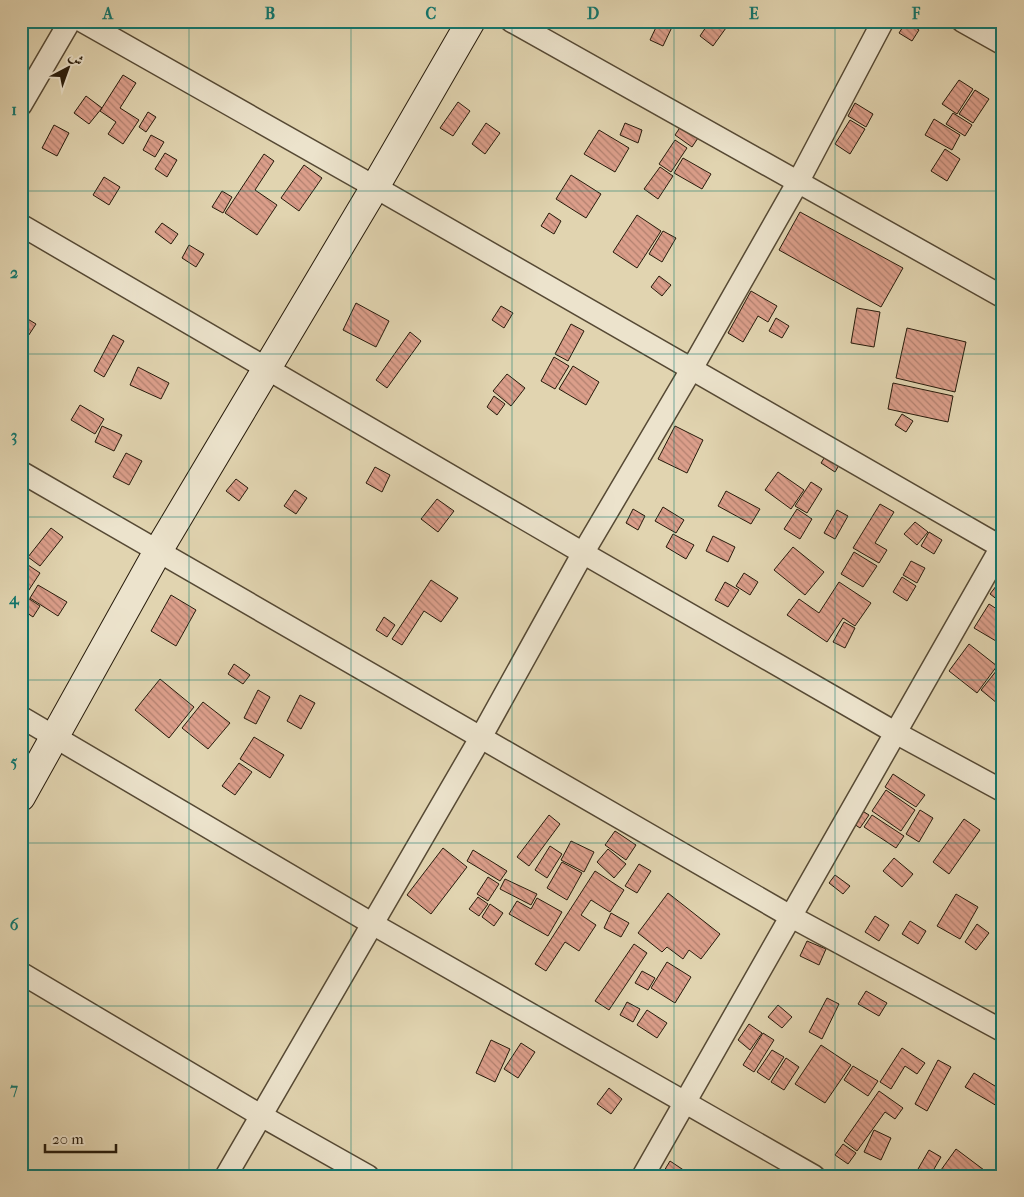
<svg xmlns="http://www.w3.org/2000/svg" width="1024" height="1197" font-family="'IM FELL French Canon',Amiri,serif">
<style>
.building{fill:url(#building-back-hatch);stroke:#271b0b}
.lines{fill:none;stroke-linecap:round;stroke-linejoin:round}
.street-casing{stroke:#564934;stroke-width:24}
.secondary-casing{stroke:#271b0b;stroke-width:30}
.street{stroke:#ece3cc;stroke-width:21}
.secondary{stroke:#ece3cc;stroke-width:28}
.grid{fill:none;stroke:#0f766e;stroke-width:1;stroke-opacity:0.55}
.neatline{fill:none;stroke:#0f766e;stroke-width:2}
.grid-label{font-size:16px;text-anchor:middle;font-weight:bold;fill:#0f766e}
</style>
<defs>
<pattern id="building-back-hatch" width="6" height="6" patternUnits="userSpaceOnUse" patternTransform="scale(1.25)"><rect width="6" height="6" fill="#db9e8a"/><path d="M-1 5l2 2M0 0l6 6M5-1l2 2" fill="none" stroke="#b2806f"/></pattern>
</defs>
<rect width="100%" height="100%" fill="#e1d4b0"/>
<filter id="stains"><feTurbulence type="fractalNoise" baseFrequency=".004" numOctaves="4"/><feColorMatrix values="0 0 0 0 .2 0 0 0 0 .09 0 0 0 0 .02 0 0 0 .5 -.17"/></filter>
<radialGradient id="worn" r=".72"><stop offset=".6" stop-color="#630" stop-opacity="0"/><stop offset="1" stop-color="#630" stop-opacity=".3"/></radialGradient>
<g class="building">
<polygon points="376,21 391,21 386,28"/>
<polygon points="659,21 665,21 673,25 663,46 650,40"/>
<polygon points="710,21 731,21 713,46 700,36"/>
<polygon points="906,22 919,30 912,41 899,33"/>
<polygon points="123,75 136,83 120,108 139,120 123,144 108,134 116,122 100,111"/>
<polygon points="959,80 973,89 957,114 942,104"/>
<polygon points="975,90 989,99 973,123 959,114"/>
<polygon points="86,96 102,108 89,124 74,113"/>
<polygon points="458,102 470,111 453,136 440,128"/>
<polygon points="855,103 873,114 866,127 848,116"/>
<polygon points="148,112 156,117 146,132 139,127"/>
<polygon points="953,113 972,125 965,136 946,124"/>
<polygon points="934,119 960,135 952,150 925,135"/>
<polygon points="850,120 865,129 850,154 835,144"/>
<polygon points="486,123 500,133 485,154 472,144"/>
<polygon points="625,123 642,130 638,143 620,135"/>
<polygon points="683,123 700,135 692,147 675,135"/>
<polygon points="54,125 69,133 57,156 42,148"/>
<polygon points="599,130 629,148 615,172 584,154"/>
<polygon points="151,135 164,142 155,157 143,150"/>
<polygon points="675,140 687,148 671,172 659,164"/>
<polygon points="945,149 960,159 947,181 931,171"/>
<polygon points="165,153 177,160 167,177 155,169"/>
<polygon points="264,154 274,161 255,190 277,205 257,235 225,213"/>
<polygon points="683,158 711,174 702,189 674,173"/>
<polygon points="304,165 322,178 299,211 281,198"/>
<polygon points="660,167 673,176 658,199 644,189"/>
<polygon points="571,175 601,194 586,218 556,199"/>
<polygon points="104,177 120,187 109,205 93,195"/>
<polygon points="222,191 232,197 223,213 212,207"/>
<polygon points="800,212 903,268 881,307 779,250"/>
<polygon points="549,213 561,221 554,234 541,226"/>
<polygon points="637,215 661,231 637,268 613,252"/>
<polygon points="162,223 178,234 171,244 155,232"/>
<polygon points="663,231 676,238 662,262 649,254"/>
<polygon points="189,245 204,254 196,267 182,258"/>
<polygon points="659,276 671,285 662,296 651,287"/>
<polygon points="751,291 777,306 768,322 758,316 743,342 728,333"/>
<polygon points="356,303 389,321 376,347 343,330"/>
<polygon points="501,306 513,313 504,328 492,320"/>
<polygon points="857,308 880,312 874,347 851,343"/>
<polygon points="21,315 36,324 21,347"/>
<polygon points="776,318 789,326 782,338 769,331"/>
<polygon points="571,324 584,331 568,361 555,354"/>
<polygon points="907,328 966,342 955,392 896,378"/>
<polygon points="410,332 421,341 387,388 376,380"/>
<polygon points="113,335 124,341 104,377 94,371"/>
<polygon points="554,357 569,366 555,389 541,381"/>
<polygon points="573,366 599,382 586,405 559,389"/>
<polygon points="138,367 169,383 161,399 130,385"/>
<polygon points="507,374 525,388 511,406 493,391"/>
<polygon points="893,383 953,396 948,422 888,409"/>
<polygon points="494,396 505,404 497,415 487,407"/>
<polygon points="80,405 104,419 95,434 71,420"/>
<polygon points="902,414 913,421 906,432 895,425"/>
<polygon points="102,426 122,435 114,451 95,442"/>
<polygon points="675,426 703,440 687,473 658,459"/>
<polygon points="831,447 845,455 835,472 821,463"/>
<polygon points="126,453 142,461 129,485 113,477"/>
<polygon points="375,467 390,475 382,492 366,483"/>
<polygon points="778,472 804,490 791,509 765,490"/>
<polygon points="236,479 248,488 239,501 226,491"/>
<polygon points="811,482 822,489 807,513 795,506"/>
<polygon points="295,490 307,498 296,514 284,506"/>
<polygon points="726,491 760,509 751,524 718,506"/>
<polygon points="437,499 454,511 438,532 421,519"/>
<polygon points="880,504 894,512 875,543 887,550 879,563 853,548"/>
<polygon points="663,507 684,520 676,533 655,521"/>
<polygon points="633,509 645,516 638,530 626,523"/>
<polygon points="797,509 812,519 800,539 784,529"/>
<polygon points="837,510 848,516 835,539 824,533"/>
<polygon points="915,522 928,532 917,545 904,534"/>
<polygon points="51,528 63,537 40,566 28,557"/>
<polygon points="929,532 942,540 934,554 921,546"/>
<polygon points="673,534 694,545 686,559 666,547"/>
<polygon points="713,536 735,547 728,562 706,551"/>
<polygon points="793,547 824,572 805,595 774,570"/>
<polygon points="854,552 877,566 863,587 841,574"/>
<polygon points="911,561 925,568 917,583 903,575"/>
<polygon points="28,565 40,573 25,596 40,606 33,617 21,609 21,575"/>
<polygon points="744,573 758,582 750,595 736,586"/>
<polygon points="902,577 916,586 907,601 893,592"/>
<polygon points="1003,577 1003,604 990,594"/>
<polygon points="431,580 458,598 441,622 424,611 402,645 392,639"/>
<polygon points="725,582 739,590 728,607 715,600"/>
<polygon points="839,582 871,603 855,626 843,618 827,642 787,615 799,599 819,613"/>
<polygon points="38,585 67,602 58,616 30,598"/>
<polygon points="171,595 196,610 176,646 151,631"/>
<polygon points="989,604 1003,613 1003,641 1001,644 974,628"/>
<polygon points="384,617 395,625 387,637 376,630"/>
<polygon points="844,622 855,628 845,648 833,642"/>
<polygon points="969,644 997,666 977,693 949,671"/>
<polygon points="234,664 250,675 243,684 228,674"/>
<polygon points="1001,665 1003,666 1003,708 981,690"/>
<polygon points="160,679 194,707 169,738 135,710"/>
<polygon points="258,690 270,697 256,724 244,718"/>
<polygon points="300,695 315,703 301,729 287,721"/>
<polygon points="203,702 230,723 208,749 182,728"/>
<polygon points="254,737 284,755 270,778 240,759"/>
<polygon points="239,763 252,772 235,795 222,786"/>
<polygon points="893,774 925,795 916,807 885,787"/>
<polygon points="886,790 915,810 901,831 872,811"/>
<polygon points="856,807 869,815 860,828 848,820"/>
<polygon points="920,810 933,818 919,842 906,834"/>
<polygon points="549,815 560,824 529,866 517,857"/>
<polygon points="872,815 904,836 896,848 864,827"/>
<polygon points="964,819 980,830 949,874 933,862"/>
<polygon points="615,831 636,845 626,860 605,845"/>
<polygon points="571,841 594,852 584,872 561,860"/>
<polygon points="550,846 562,854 547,878 535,870"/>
<polygon points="443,848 467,867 431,914 407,895"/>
<polygon points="608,849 626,864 614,878 597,862"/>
<polygon points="473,850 507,871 500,881 467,861"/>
<polygon points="894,858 913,874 902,887 883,871"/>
<polygon points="562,862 582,873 567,900 547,888"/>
<polygon points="639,864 651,871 637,893 625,886"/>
<polygon points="595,871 624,890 610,912 591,900 581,915 596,925 579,951 565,942 546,971 535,964"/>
<polygon points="835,875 850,886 843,894 829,883"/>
<polygon points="488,877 499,884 488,901 477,894"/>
<polygon points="505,879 537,894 531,905 500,889"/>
<polygon points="1003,879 1003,892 996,888"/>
<polygon points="668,893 720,934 701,959 689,950 683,959 667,947 662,952 638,933"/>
<polygon points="956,894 978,907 960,939 937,926"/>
<polygon points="478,897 488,904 479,916 469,909"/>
<polygon points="537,898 562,912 548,936 509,914 517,901 531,909"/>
<polygon points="490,904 503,913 494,926 482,917"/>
<polygon points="611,913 629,923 621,937 604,928"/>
<polygon points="875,916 889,925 879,941 865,932"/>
<polygon points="910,921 926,931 918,944 902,934"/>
<polygon points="977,924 989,933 976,950 965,942"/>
<polygon points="807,941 826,949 819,965 800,956"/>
<polygon points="634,944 647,953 609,1010 595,1001"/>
<polygon points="667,962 691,977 675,1003 651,988"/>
<polygon points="642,971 655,978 648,990 635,983"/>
<polygon points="866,991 887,1003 879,1016 858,1004"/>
<polygon points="827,998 839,1004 822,1039 809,1032"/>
<polygon points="627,1002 640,1009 633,1022 620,1015"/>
<polygon points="778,1005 792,1017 782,1028 768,1017"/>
<polygon points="647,1010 667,1023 657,1038 637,1025"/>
<polygon points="749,1024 762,1033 750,1050 738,1040"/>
<polygon points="763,1033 774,1040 754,1072 743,1065"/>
<polygon points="491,1040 510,1049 495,1082 476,1073"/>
<polygon points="521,1043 535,1052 518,1078 504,1069"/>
<polygon points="821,1045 851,1065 825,1103 795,1084"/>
<polygon points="902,1048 925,1063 917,1074 905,1066 891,1089 880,1082"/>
<polygon points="772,1050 784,1057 769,1080 757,1072"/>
<polygon points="786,1058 799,1067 784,1090 771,1082"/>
<polygon points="938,1060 951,1067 927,1111 915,1104"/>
<polygon points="853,1066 878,1081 868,1096 844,1080"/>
<polygon points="974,1073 1003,1091 1003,1097 997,1106 965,1087"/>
<polygon points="609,1088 622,1099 611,1114 597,1104"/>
<polygon points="879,1091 903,1108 895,1119 885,1112 857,1151 844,1141"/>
<polygon points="874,1130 891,1138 881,1160 864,1152"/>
<polygon points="843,1144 856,1153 848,1164 835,1155"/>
<polygon points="956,1149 992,1176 949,1176 941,1170"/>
<polygon points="929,1150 941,1157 930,1176 914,1176"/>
<polygon points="670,1161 691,1175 690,1176 661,1176"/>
</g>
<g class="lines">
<g class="street-casing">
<g id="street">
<polyline points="82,21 375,187 1003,548"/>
<polyline points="511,21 1003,297"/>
<polyline points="962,21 1003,44"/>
<polyline points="21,105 70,21"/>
<polyline points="21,225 583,553 896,733 1003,791"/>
<polyline points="21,472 790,916 1003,1031"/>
<polyline points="21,717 371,923 814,1176"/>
<polyline points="21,973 260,1115 368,1176"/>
<polyline points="226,1176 481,737 583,553 691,370 798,182 883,21"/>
<polyline points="643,1176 1003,544"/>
</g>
</g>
<g class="secondary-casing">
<polyline id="secondary" points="21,797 158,551 375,187 471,21"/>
</g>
<use href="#street" class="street"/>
<use href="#secondary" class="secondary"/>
</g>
<path class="grid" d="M189,21V1176M351,21V1176M512,21V1176M674,21V1176M835,21V1176M21,191H1003M21,354H1003M21,517H1003M21,680H1003M21,843H1003M21,1006H1003"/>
<rect width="1024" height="1197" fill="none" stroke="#e1d4b0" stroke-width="55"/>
<g transform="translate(68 68) rotate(41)" stroke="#ece3cc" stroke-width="4" paint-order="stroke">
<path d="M0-4L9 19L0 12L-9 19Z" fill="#271b0b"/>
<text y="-8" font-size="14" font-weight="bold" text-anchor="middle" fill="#271b0b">ش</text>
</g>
<path d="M45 1144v8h71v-8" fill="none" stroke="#271b0b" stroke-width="2.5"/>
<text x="52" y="1144" font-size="15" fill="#271b0b" stroke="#ece3cc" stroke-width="4" paint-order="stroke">20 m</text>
<rect x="28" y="28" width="968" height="1142" class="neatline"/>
<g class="grid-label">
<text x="108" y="19">A</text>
<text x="270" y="19">B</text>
<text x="431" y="19">C</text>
<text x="593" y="19">D</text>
<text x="754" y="19">E</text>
<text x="916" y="19">F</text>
<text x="14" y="115">1</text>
<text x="14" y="278">2</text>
<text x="14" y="441">3</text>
<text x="14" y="604">4</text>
<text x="14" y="767">5</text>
<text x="14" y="930">6</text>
<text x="14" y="1094">7</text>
</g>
<rect width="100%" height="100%" filter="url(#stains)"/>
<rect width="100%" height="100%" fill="url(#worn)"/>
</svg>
